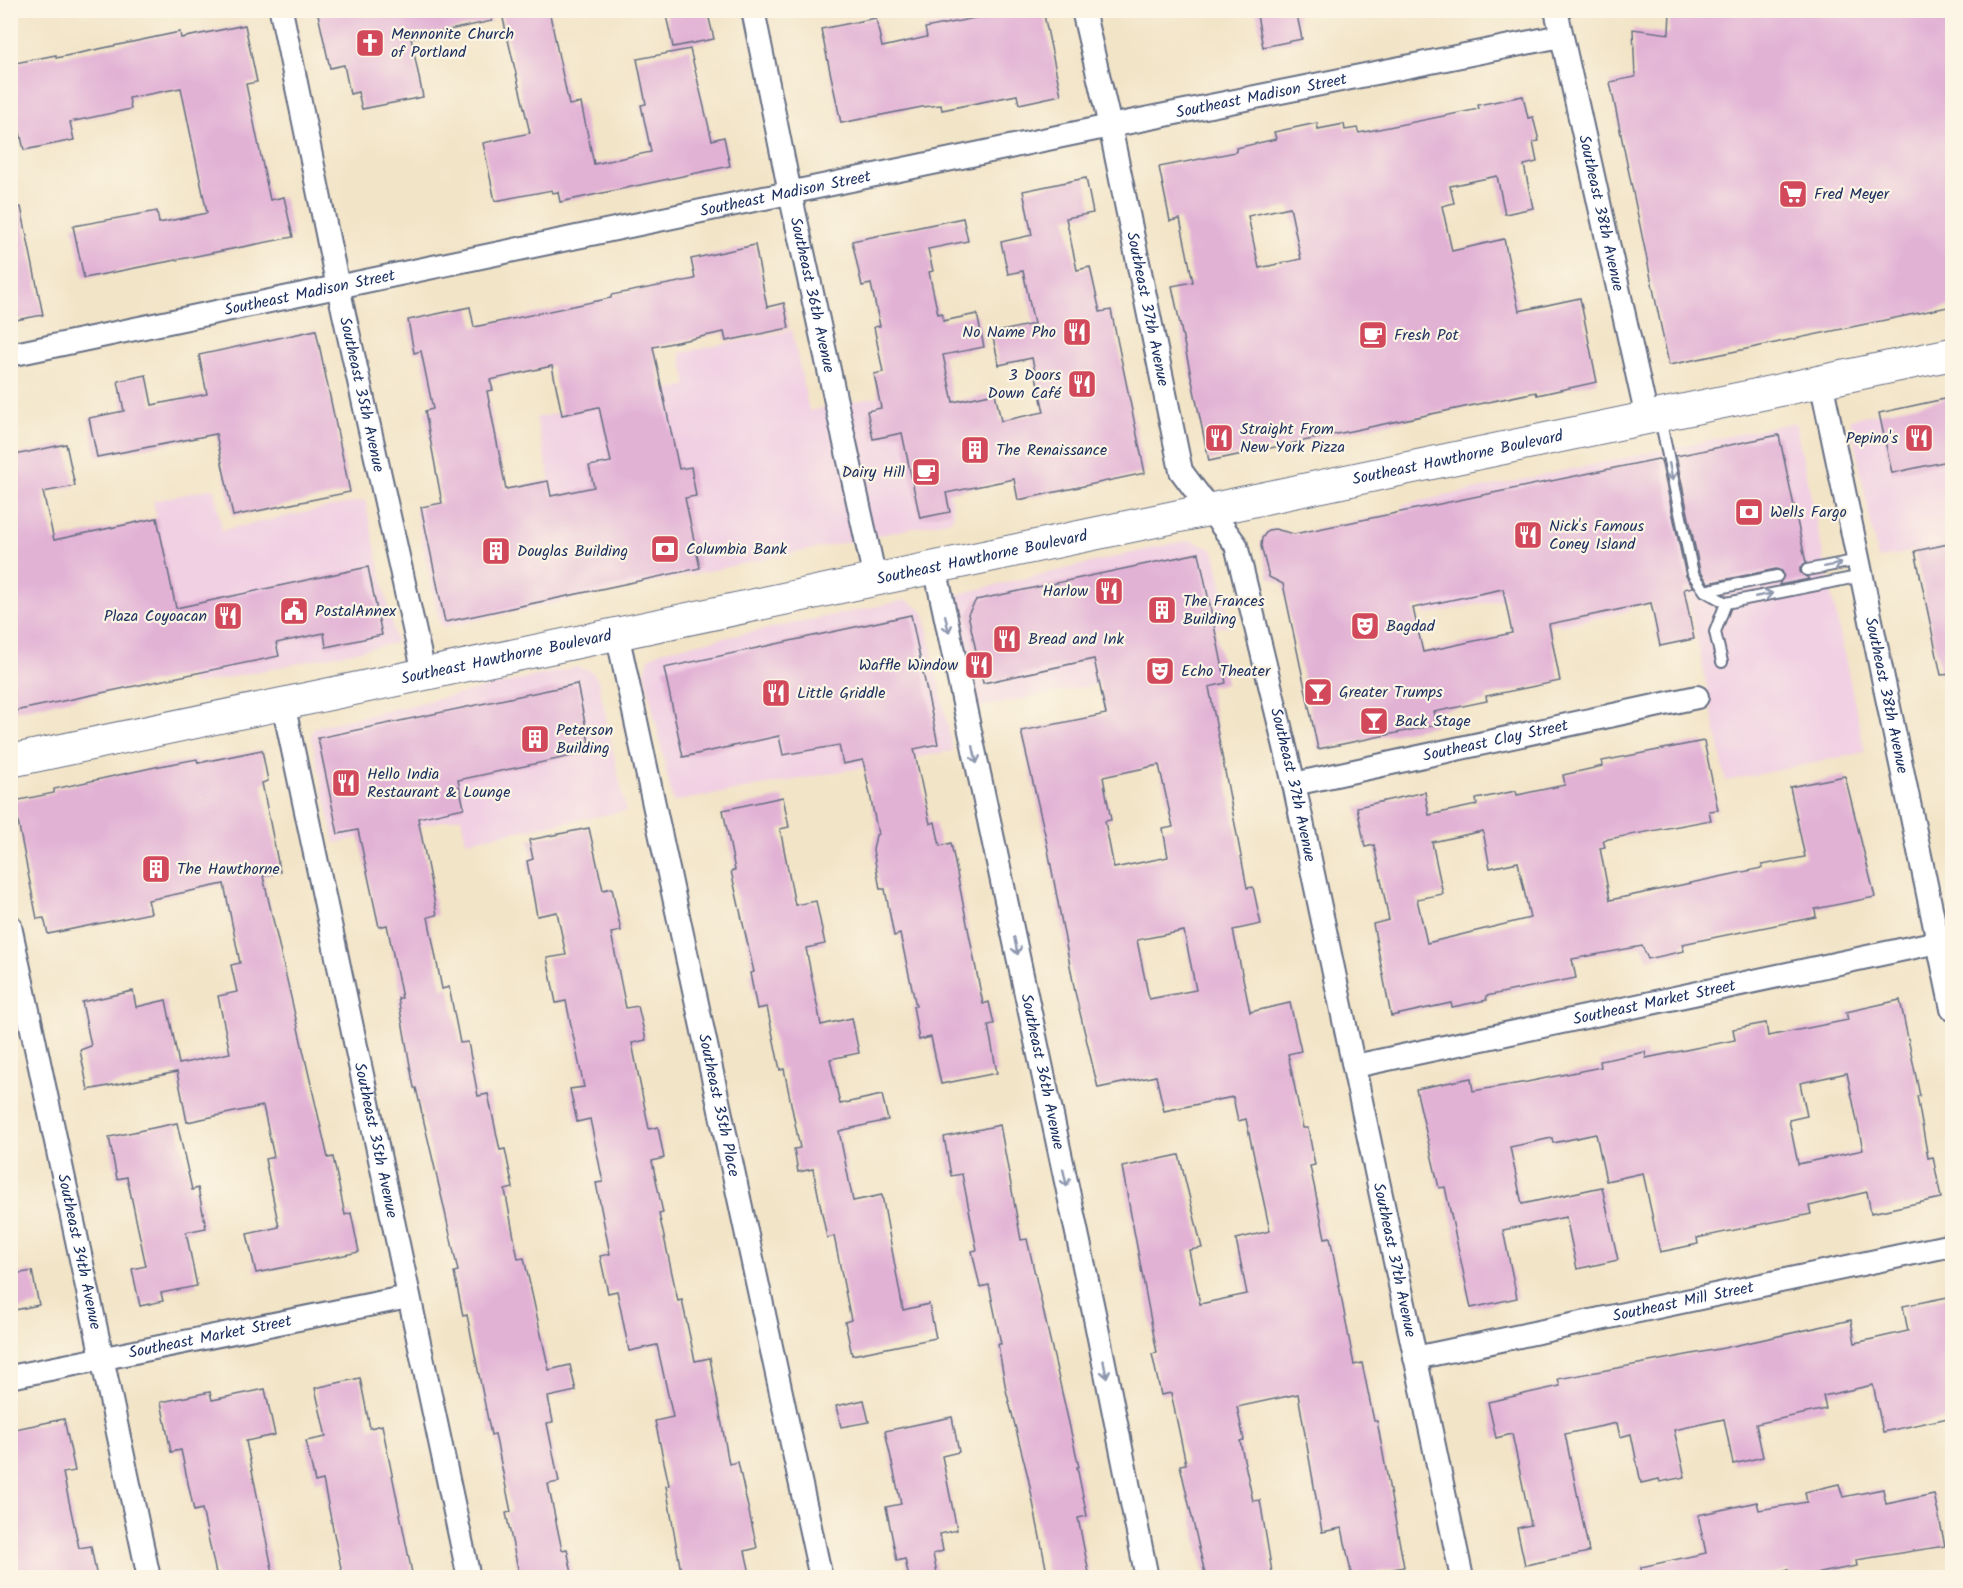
<svg xmlns="http://www.w3.org/2000/svg" width="1963" height="1588" font-family="Kalam,sans-serif">
<style>
.built{fill:#f1d0e3}
.building{fill:#e2b2d5;fill-rule:evenodd}
.lines{fill:none;stroke-linecap:round;stroke-linejoin:round}
.service-casing{stroke:#666e83;stroke-width:14}
.minor-casing{stroke:#666e83;stroke-width:26}
.secondary-casing{stroke:#666e83;stroke-width:34}
.service{stroke:#fff;stroke-width:10}
.minor{stroke:#fff;stroke-width:22}
.secondary{stroke:#fff;stroke-width:32}
.oneway{stroke:#8d97ae}
.labels{text-anchor:middle;dominant-baseline:central;stroke-width:4.5;stroke-linejoin:round;paint-order:stroke}
.poi-label{font-size:16px;fill:#1b2f5e;stroke:#fcf5e5;text-anchor:start}
.street-label{font-size:16px;fill:#1b2f5e;stroke:#fcf5e5}
</style>
<rect width="100%" height="100%" fill="#fcf5e5"/>
<filter id="ink" filterUnits="userSpaceOnUse"><feTurbulence type="fractalNoise" baseFrequency=".0167" numOctaves="2"/><feDisplacementMap in="SourceGraphic" scale="12" xChannelSelector="R" yChannelSelector="G"/><feConvolveMatrix kernelMatrix="1 2 1 2 8 2 1 2 1" color-interpolation-filters="sRGB"/></filter>
<filter id="wash" filterUnits="userSpaceOnUse"><feTurbulence type="fractalNoise" baseFrequency=".008" numOctaves="4" result="noise"/><feDisplacementMap in="SourceGraphic" scale="24" xChannelSelector="R" yChannelSelector="G"/><feGaussianBlur stdDeviation="1.35" result="paint"/><feColorMatrix in="noise" values="0 0 0 0 0 0 0 0 0 0 0 0 0 0 0 0 0 1.4 0 .05"/><feComposite in="paint" operator="in"/></filter>
<g filter="url(#wash)">
<rect width="100%" height="100%" fill="#f2e4c7"/>
<g class="built">
<polygon points="792,330 809,411 927,386 954,514 951,520 443,627 439,621 415,508 550,480 536,418 687,385 680,353"/>
<polygon points="1952,397 1952,543 1878,559 1850,419"/>
<polygon points="1795,422 1865,752 1726,781 1680,556 1622,569 1630,611 1559,626 1551,589 1425,615 1402,505"/>
<polygon points="214,488 222,530 365,500 396,643 192,685 153,501"/>
<polygon points="1192,541 1209,547 1215,553 1231,625 1093,654 1099,684 973,709 953,600 959,594 1179,542"/>
<polygon points="907,600 924,612 953,751 673,802 645,673 649,658 660,651"/>
<polygon points="576,667 591,671 598,680 626,811 466,841 461,817 335,843 311,735 315,727"/>
</g>
<g id="blocks">
<g class="building">
<polygon points="317,10 491,10 492,21 411,38 423,97 362,109 358,92 350,94 344,65 330,68"/>
<polygon points="501,10 549,10 569,105 581,103 594,164 651,152 641,105 646,104 637,59 690,49 712,140 724,137 730,166 560,202 558,192 553,193 552,190 495,201 483,143 530,133"/>
<polygon points="688,10 707,10 714,39 673,47 666,15"/>
<polygon points="995,10 1043,10 1061,95 1019,104 1017,95 942,110 941,105 922,107 841,123 821,29 876,18 882,47 927,37 925,28 995,14"/>
<polygon points="1256,10 1296,10 1302,39 1263,47"/>
<polygon points="1670,10 1953,10 1953,306 1669,365 1610,82 1635,77 1633,29 1669,34"/>
<polygon points="245,25 257,82 246,84 270,200 284,197 293,237 84,278 73,226 157,211 159,223 207,213 181,88 129,98 131,109 70,122 74,140 24,150 10,88 10,64 56,55 56,58 180,32 181,38"/>
<path d="M1523,96L1528,118L1533,117L1539,141L1533,142L1537,162L1524,165L1533,208L1505,214L1497,176L1450,186L1454,203L1442,206L1452,251L1504,239L1519,311L1580,298L1597,382L1537,395L1536,392L1209,461L1172,286L1193,282L1180,219L1170,221L1159,167L1236,152V148L1276,139L1274,132L1317,123L1318,129L1344,124L1345,130L1357,128L1359,133L1479,109L1478,105ZM1290,207L1301,259L1259,268L1248,216Z"/>
<polygon points="1086,178 1093,213 1066,218 1077,270 1090,267 1100,312 1111,310 1145,473 1018,500 1014,479 946,493 950,512 920,518 902,433 873,439 867,411 881,408 874,374 883,372 874,327 880,326 871,284 862,286 852,241 963,218 968,241 928,249 933,271 929,272 938,314 942,313 943,321 977,314 984,347 943,355 953,402 995,393 1001,421 1044,412 1032,358 999,365 992,333 1034,324 1023,271 1008,274 1001,242 1032,235 1023,191"/>
<polygon points="21,207 43,315 10,321 10,208"/>
<path d="M755,245L767,307L784,303L789,328L726,341L724,332L653,347L679,469L691,467L696,496L685,498L700,568L445,622L421,507L442,503L425,411L433,409L421,351L414,353L408,320L470,307L474,327L611,298V295L695,279L691,259ZM552,366L562,415L599,407L611,462L589,466L594,487L551,496L548,481L506,489L487,391L493,390L490,380Z"/>
<polygon points="316,330 350,492 233,516 216,434 97,457 89,418 124,411 118,381 146,375 152,405 207,394 199,355"/>
<polygon points="1949,398 1953,415 1953,460 1892,473 1879,413"/>
<polygon points="1779,435 1806,563 1800,567 1800,572 1809,579 1779,585 1784,575 1782,571 1776,569 1708,583 1700,571 1676,456"/>
<polygon points="66,444 75,486 43,492 54,540 157,518 176,608 368,567 382,635 326,647 324,633 276,643 279,656 10,712 10,456"/>
<path d="M1658,459L1661,460L1686,576L1693,587L1684,589L1694,639L1660,646L1651,603L1549,624L1560,681L1486,696L1487,701L1434,712L1436,725L1318,749L1283,584L1269,577L1261,546L1262,538L1268,530L1275,529L1294,534ZM1503,589L1512,633L1423,652L1413,608Z"/>
<polygon points="1953,543 1953,674 1941,675 1915,551"/>
<path d="M1199,553L1226,683L1209,687L1247,888L1253,887L1261,924L1233,930L1250,1012L1290,1003L1301,1051L1288,1054L1303,1128H1308L1315,1165L1310,1166L1325,1238L1330,1237L1354,1365L1362,1363L1374,1421H1377L1404,1567L1352,1577L1342,1528L1322,1532L1298,1394L1237,1407L1244,1440L1240,1441L1253,1501L1260,1500L1273,1578H1206L1180,1465L1186,1464L1171,1393L1161,1395L1152,1354L1157,1353L1122,1167L1179,1155L1202,1248L1189,1250L1200,1304L1247,1294L1236,1239L1270,1231L1246,1119L1238,1121L1233,1097L1164,1111L1156,1076L1098,1088L1075,992L1045,834L1021,731L1106,714L1094,659L983,683L968,614L976,600ZM1159,765L1173,827L1163,829L1168,857L1114,868L1105,821L1111,820L1103,777ZM1184,931L1196,990L1149,999L1137,940Z"/>
<polygon points="911,615 938,744 914,749 930,824 935,822 940,846 951,843 983,1004 989,1002 994,1024 988,1025 997,1073 941,1084 931,1037 919,1040 913,1006 916,1006 900,934 894,936 885,889 880,889 873,850 876,835 878,834 863,760 843,764 839,745 783,755 779,736 683,757 664,668"/>
<polygon points="577,684 591,752 458,780 464,808 418,818 437,915 428,917 442,989 449,987 460,1043 468,1042 478,1096 488,1094 500,1150 505,1149 513,1188 505,1190 518,1259 524,1258 549,1370 570,1365 576,1391 548,1397 553,1422 547,1423 559,1482 548,1484 562,1550 567,1549 573,1578 520,1578 506,1513 511,1512 495,1434 491,1435 467,1315 463,1316 454,1272 458,1271 443,1203 416,1088 414,1088 398,998 402,998 387,925 379,927 358,830 338,834 318,738"/>
<path d="M1704,741L1718,810L1709,811L1711,820L1603,840L1605,847L1600,848L1610,900L1762,868V865L1805,857L1790,787L1845,776L1875,897L1815,909L1816,917L1682,944L1684,951L1648,959L1642,946L1572,959L1576,978L1486,996L1487,1000L1452,1007L1451,1003L1391,1016L1373,924L1389,920L1374,845L1365,847L1357,807L1425,792L1429,815L1477,805L1476,799L1516,791L1517,795L1565,785L1563,775L1603,766L1602,761ZM1483,831L1490,868L1518,862L1530,918L1427,943L1417,899L1443,894L1432,842Z"/>
<polygon points="262,750 268,781 262,783 280,872 263,876 328,1158 333,1157 345,1215 351,1213 359,1252 256,1273 247,1234 279,1227 265,1159 274,1157 263,1106 187,1122 177,1072 88,1090 80,1050 91,1046 82,1002 133,991 136,1007 166,1000 179,1064 230,1053 218,996 237,992 231,965 240,963 224,884 148,900 151,913 48,934 44,918 37,919 14,801 54,793 54,789 160,766 197,759 198,763"/>
<polygon points="783,797 789,827 780,829 795,905 816,901 825,944 806,948 821,1025 852,1018 859,1053 830,1059 840,1104 882,1095 888,1120 839,1131 853,1201 882,1195 903,1310 929,1304 936,1338 852,1355 845,1322 851,1320 834,1236 827,1238 813,1169 798,1172 794,1149 800,1148 784,1069 780,1070 767,1007 757,1009 750,973 754,972 731,871 735,870 723,810"/>
<polygon points="589,828 603,890 612,888 621,931 611,933 626,1008 638,1006 646,1040 632,1043 649,1129 658,1127 664,1158 652,1161 663,1213 659,1214 678,1301 682,1300 695,1361 710,1358 729,1464 738,1462 757,1548 745,1551 751,1578 682,1578 666,1486 669,1485 655,1421 673,1417 657,1345 629,1351 617,1291 608,1293 600,1256 610,1254 596,1183 603,1182 590,1119 577,1122 570,1089 584,1087 566,1001 556,1003 547,958 566,955 557,912 537,916 527,861 533,859 529,840"/>
<path d="M1900,1000L1920,1096H1917L1928,1158L1933,1157L1941,1198L1871,1213L1867,1192L1809,1206L1811,1214L1697,1238L1698,1244L1660,1252L1643,1173L1606,1181L1596,1134L1553,1143L1552,1138L1510,1147L1522,1204L1602,1187L1618,1260L1577,1269L1566,1217L1503,1230L1517,1298L1471,1308L1445,1187L1439,1188L1416,1089L1471,1078L1473,1091L1527,1082L1601,1067L1600,1061L1645,1052L1646,1058L1735,1040L1733,1029L1766,1023L1768,1036L1848,1020L1846,1012ZM1847,1073L1863,1150L1798,1164L1789,1120L1807,1116L1800,1083Z"/>
<polygon points="177,1123 192,1190 198,1188 206,1228 186,1232 197,1286 161,1293 163,1301 140,1306 132,1269 146,1266 127,1177 117,1179 109,1137"/>
<polygon points="1000,1125 1021,1240 1027,1239 1079,1467 1077,1467 1087,1516 1078,1518 1090,1578 1048,1578 1028,1477 1006,1390 998,1344 1001,1344 989,1285 980,1287 972,1251 977,1250 962,1174 951,1176 944,1137"/>
<polygon points="32,1271 39,1305 10,1311 10,1275"/>
<polygon points="1953,1296 1953,1417 1883,1432 1873,1385 1823,1396 1826,1409 1756,1424 1763,1457 1733,1464 1724,1419 1674,1430 1685,1477 1660,1482 1659,1479 1641,1483 1631,1434 1620,1437 1617,1423 1565,1434 1589,1552 1525,1565 1517,1528 1531,1525 1512,1434 1496,1438 1488,1402 1560,1386 1558,1379 1724,1348 1851,1320 1855,1343 1908,1331 1903,1306"/>
<polygon points="360,1378 370,1428 382,1425 413,1578 343,1578 323,1480 315,1482 306,1441 326,1437 315,1388"/>
<polygon points="265,1389 275,1435 246,1441 274,1578 217,1578 202,1509 194,1511 181,1450 171,1452 161,1402 210,1392 212,1400"/>
<polygon points="864,1400 869,1422 841,1427 836,1406"/>
<polygon points="952,1417 959,1452 942,1456 957,1530 940,1534 943,1551 933,1554 938,1578 909,1578 905,1559 897,1561 886,1507 901,1504 885,1431"/>
<polygon points="64,1419 75,1471 63,1473 79,1548 91,1546 97,1578 10,1578 10,1430"/>
<polygon points="1839,1484 1843,1497 1883,1489 1886,1504 1934,1494 1945,1546 1856,1560 1857,1566 1820,1573 1789,1576 1788,1570 1753,1578 1642,1578 1641,1567 1706,1553 1698,1515 1757,1502 1759,1510 1807,1502 1805,1492"/>
</g>
</g>
</g>
<g filter="url(#ink)">
<use href="#blocks" fill-opacity="0" stroke="#666e83" stroke-width="1.5"/>
<g class="lines">
<g class="service-casing">
<g id="service">
<polyline points="1660,418 1693,574 1705,591 1726,603"/>
<polyline points="1807,570 1859,560"/>
<polyline points="1705,591 1777,576"/>
<polyline points="1722,662 1715,632 1726,603 1862,576"/>
</g>
</g>
<g class="minor-casing">
<g id="minor">
<path id="s1" d="M281,10L338,287L424,673"/>
<path id="s2" d="M753,10L790,193L875,579"/>
<path id="s3" d="M1083,10L1110,126L1181,471L1236,545L1294,784L1462,1578"/>
<path id="s4" d="M1556,10L1647,418"/>
<path id="s5" d="M10,355L1110,126L1561,36"/>
<path id="s6" d="M1821,381L1952,1009"/>
<path id="s7" d="M935,567L1094,1313L1147,1578"/>
<path id="s8" d="M617,633L821,1578"/>
<path id="s9" d="M283,703L469,1578"/>
<path id="s10" d="M1294,784L1697,697"/>
<path id="s11" d="M10,926L149,1578"/>
<path id="s12" d="M1355,1066L1952,939"/>
<path id="s13" d="M1415,1358L1952,1245"/>
<path id="s14" d="M10,1377L408,1297"/>
</g>
</g>
<g class="secondary-casing">
<g id="secondary">
<path id="s15" d="M10,761L1952,354"/>
</g>
</g>
<use href="#service" class="service"/>
<use href="#minor" class="minor"/>
<use href="#secondary" class="secondary"/>
</g>
<defs><path id="oneway-shaft" d="M-6 0H5M1.5-3L5.5 0L1.5 3" fill="none" stroke-width="1.6" stroke-linecap="round" stroke-linejoin="round" transform="scale(1.5)"/></defs>
<g class="oneway">
<use href="#oneway-shaft" transform="translate(1671 472) rotate(78)"/>
<use href="#oneway-shaft" transform="translate(1833 565) rotate(-11)"/>
<use href="#oneway-shaft" transform="translate(1764 595) rotate(-11)"/>
<use href="#oneway-shaft" transform="translate(947 624) rotate(78)"/>
<use href="#oneway-shaft" transform="translate(975 755) rotate(78)"/>
<use href="#oneway-shaft" transform="translate(1016 946) rotate(78)"/>
<use href="#oneway-shaft" transform="translate(1065 1178) rotate(78)"/>
<use href="#oneway-shaft" transform="translate(1105 1369) rotate(79)"/>
</g>
</g>
<defs>
<g id="church-square" transform="scale(1.5)"><rect x="-9" y="-9" width="18" height="18" rx="4" fill="#d1495b" stroke="#fcf5e5"/><path d="M-1.2-6h2.4v3.5h3.3v2.4h-3.3V6h-2.4V-.1h-3.3v-2.4h3.3Z" fill="#fff"/></g>
<g id="supermarket-square" transform="scale(1.5)"><rect x="-9" y="-9" width="18" height="18" rx="4" fill="#d1495b" stroke="#fcf5e5"/><path d="M-6-5.5h2.5l.6 2H6L4.5 2H-2.5L-4.4-4H-6ZM-1.5 3.2a1.3 1.3 0 1 0 .1 0ZM3 3.2a1.3 1.3 0 1 0 .1 0Z" fill="#fff"/></g>
<g id="restaurant-square" transform="scale(1.5)"><rect x="-9" y="-9" width="18" height="18" rx="4" fill="#d1495b" stroke="#fcf5e5"/><path d="M-5-6h1v4h1v-4h1v4h1v-4h1v5L-1.5 .5V6h-2V.5L-5-1ZM5-6V6H3V1.5H1.5Q1.5-4 5-6Z" fill="#fff"/></g>
<g id="cafe-square" transform="scale(1.5)"><rect x="-9" y="-9" width="18" height="18" rx="4" fill="#d1495b" stroke="#fcf5e5"/><path d="M-5.5-4.5H6V0H3Q3 3.5 0 3.5H-2.5Q-5.5 3.5-5.5 0ZM3-3.2v2h1.7v-2ZM-6 4.5H4V6H-6Z" fill="#fff"/></g>
<g id="building-square" transform="scale(1.5)"><rect x="-9" y="-9" width="18" height="18" rx="4" fill="#d1495b" stroke="#fcf5e5"/><path d="M-4-6H4V6H1V3H-1V6H-4ZM-2.5-4.3h1.7v1.8h-1.7ZM.8-4.3h1.7v1.8H.8ZM-2.5-1h1.7V.8h-1.7ZM.8-1h1.7V.8H.8Z" fill="#fff"/></g>
<g id="bank-square" transform="scale(1.5)"><rect x="-9" y="-9" width="18" height="18" rx="4" fill="#d1495b" stroke="#fcf5e5"/><path d="M-6-4H6V4H-6ZM0-2.3a2.3 2.3 0 1 0 0 4.6a2.3 2.3 0 1 0 0-4.6Z" fill="#fff"/></g>
<g id="civic-square" transform="scale(1.5)"><rect x="-9" y="-9" width="18" height="18" rx="4" fill="#d1495b" stroke="#fcf5e5"/><path d="M-.6-6.5H3V-4.5H.6V-3L4-1V1h2V6H-6V1h2V-1L-.6-3ZM-1.2 2.5V6h2.4V2.5Z" fill="#fff"/></g>
<g id="theatre-square" transform="scale(1.5)"><rect x="-9" y="-9" width="18" height="18" rx="4" fill="#d1495b" stroke="#fcf5e5"/><path d="M-5-5.5Q0-4 5-5.5V0Q5 5 0 6Q-5 5-5 0ZM-3.3-2.5H-1v1.5H-3.3ZM1-2.5H3.3v1.5H1ZM-2.8 1Q0 5.5 2.8 1Z" fill="#fff"/></g>
<g id="bar-square" transform="scale(1.5)"><rect x="-9" y="-9" width="18" height="18" rx="4" fill="#d1495b" stroke="#fcf5e5"/><path d="M-6-5H6L.8 .8V4.5H3.5V6h-7V4.5H-.8V.8Z" fill="#fff"/></g>
</defs>
<g fill-rule="evenodd">
<use href="#church-square" x="370" y="43"/>
<use href="#supermarket-square" x="1793" y="194"/>
<use href="#restaurant-square" x="1077" y="332"/>
<use href="#cafe-square" x="1373" y="335"/>
<use href="#restaurant-square" x="1082" y="384"/>
<use href="#restaurant-square" x="1219" y="438"/>
<use href="#restaurant-square" x="1919" y="438"/>
<use href="#building-square" x="975" y="450"/>
<use href="#cafe-square" x="926" y="472"/>
<use href="#bank-square" x="1749" y="512"/>
<use href="#restaurant-square" x="1528" y="535"/>
<use href="#bank-square" x="665" y="549"/>
<use href="#building-square" x="496" y="551"/>
<use href="#restaurant-square" x="1109" y="591"/>
<use href="#building-square" x="1162" y="610"/>
<use href="#civic-square" x="294" y="611"/>
<use href="#restaurant-square" x="228" y="616"/>
<use href="#theatre-square" x="1365" y="626"/>
<use href="#restaurant-square" x="1007" y="639"/>
<use href="#restaurant-square" x="979" y="665"/>
<use href="#theatre-square" x="1160" y="671"/>
<use href="#bar-square" x="1318" y="692"/>
<use href="#restaurant-square" x="776" y="693"/>
<use href="#bar-square" x="1374" y="721"/>
<use href="#building-square" x="535" y="739"/>
<use href="#restaurant-square" x="346" y="783"/>
<use href="#building-square" x="156" y="869"/>
</g>
<g class="labels">
<g class="poi-label">
<text x="391" y="34">Mennonite Church<tspan x="391" dy="18">of Portland</tspan></text>
<text x="1814" y="194">Fred Meyer</text>
<text x="1056" y="332" text-anchor="end">No Name Pho</text>
<text x="1394" y="335">Fresh Pot</text>
<text x="1061" y="375" text-anchor="end">3 Doors<tspan x="1061" dy="18">Down Café</tspan></text>
<text x="1240" y="429">Straight From<tspan x="1240" dy="18">New York Pizza</tspan></text>
<text x="1898" y="438" text-anchor="end">Pepino's</text>
<text x="996" y="450">The Renaissance</text>
<text x="905" y="472" text-anchor="end">Dairy Hill</text>
<text x="1770" y="512">Wells Fargo</text>
<text x="1549" y="526">Nick's Famous<tspan x="1549" dy="18">Coney Island</tspan></text>
<text x="686" y="549">Columbia Bank</text>
<text x="517" y="551">Douglas Building</text>
<text x="1088" y="591" text-anchor="end">Harlow</text>
<text x="1183" y="601">The Frances<tspan x="1183" dy="18">Building</tspan></text>
<text x="315" y="611">PostalAnnex</text>
<text x="207" y="616" text-anchor="end">Plaza Coyoacan</text>
<text x="1386" y="626">Bagdad</text>
<text x="1028" y="639">Bread and Ink</text>
<text x="958" y="665" text-anchor="end">Waffle Window</text>
<text x="1181" y="671">Echo Theater</text>
<text x="1339" y="692">Greater Trumps</text>
<text x="797" y="693">Little Griddle</text>
<text x="1395" y="721">Back Stage</text>
<text x="556" y="730">Peterson<tspan x="556" dy="18">Building</tspan></text>
<text x="367" y="774">Hello India<tspan x="367" dy="18">Restaurant &amp; Lounge</tspan></text>
<text x="177" y="869">The Hawthorne</text>
</g>
<g class="street-label">
<text stroke="none"><textPath href="#s5" startOffset="1278">Southeast Madison Street</textPath></text>
<text stroke="none"><textPath href="#s5" startOffset="792">Southeast Madison Street</textPath></text>
<text stroke="none"><textPath href="#s4" startOffset="208">Southeast 38th Avenue</textPath></text>
<text stroke="none"><textPath href="#s5" startOffset="306">Southeast Madison Street</textPath></text>
<text stroke="none"><textPath href="#s2" startOffset="291">Southeast 36th Avenue</textPath></text>
<text stroke="none"><textPath href="#s3" startOffset="306">Southeast 37th Avenue</textPath></text>
<text stroke="none"><textPath href="#s1" startOffset="393">Southeast 35th Avenue</textPath></text>
<text stroke="none"><textPath href="#s15" startOffset="1479">Southeast Hawthorne Boulevard</textPath></text>
<text stroke="none"><textPath href="#s15" startOffset="993">Southeast Hawthorne Boulevard</textPath></text>
<text stroke="none"><textPath href="#s15" startOffset="507">Southeast Hawthorne Boulevard</textPath></text>
<text stroke="none"><textPath href="#s6" startOffset="321">Southeast 38th Avenue</textPath></text>
<text stroke="none"><textPath href="#s10" startOffset="206">Southeast Clay Street</textPath></text>
<text stroke="none"><textPath href="#s3" startOffset="810">Southeast 37th Avenue</textPath></text>
<text stroke="none"><textPath href="#s12" startOffset="306">Southeast Market Street</textPath></text>
<text stroke="none"><textPath href="#s7" startOffset="516">Southeast 36th Avenue</textPath></text>
<text stroke="none"><textPath href="#s8" startOffset="483">Southeast 35th Place</textPath></text>
<text stroke="none"><textPath href="#s9" startOffset="447">Southeast 35th Avenue</textPath></text>
<text stroke="none"><textPath href="#s11" startOffset="333">Southeast 34th Avenue</textPath></text>
<text stroke="none"><textPath href="#s3" startOffset="1296">Southeast 37th Avenue</textPath></text>
<text stroke="none"><textPath href="#s13" startOffset="274">Southeast Mill Street</textPath></text>
<text stroke="none"><textPath href="#s14" startOffset="204">Southeast Market Street</textPath></text>
</g>
</g>
<rect width="1963" height="1588" fill="none" stroke="#fcf5e5" stroke-width="36"/>
</svg>
